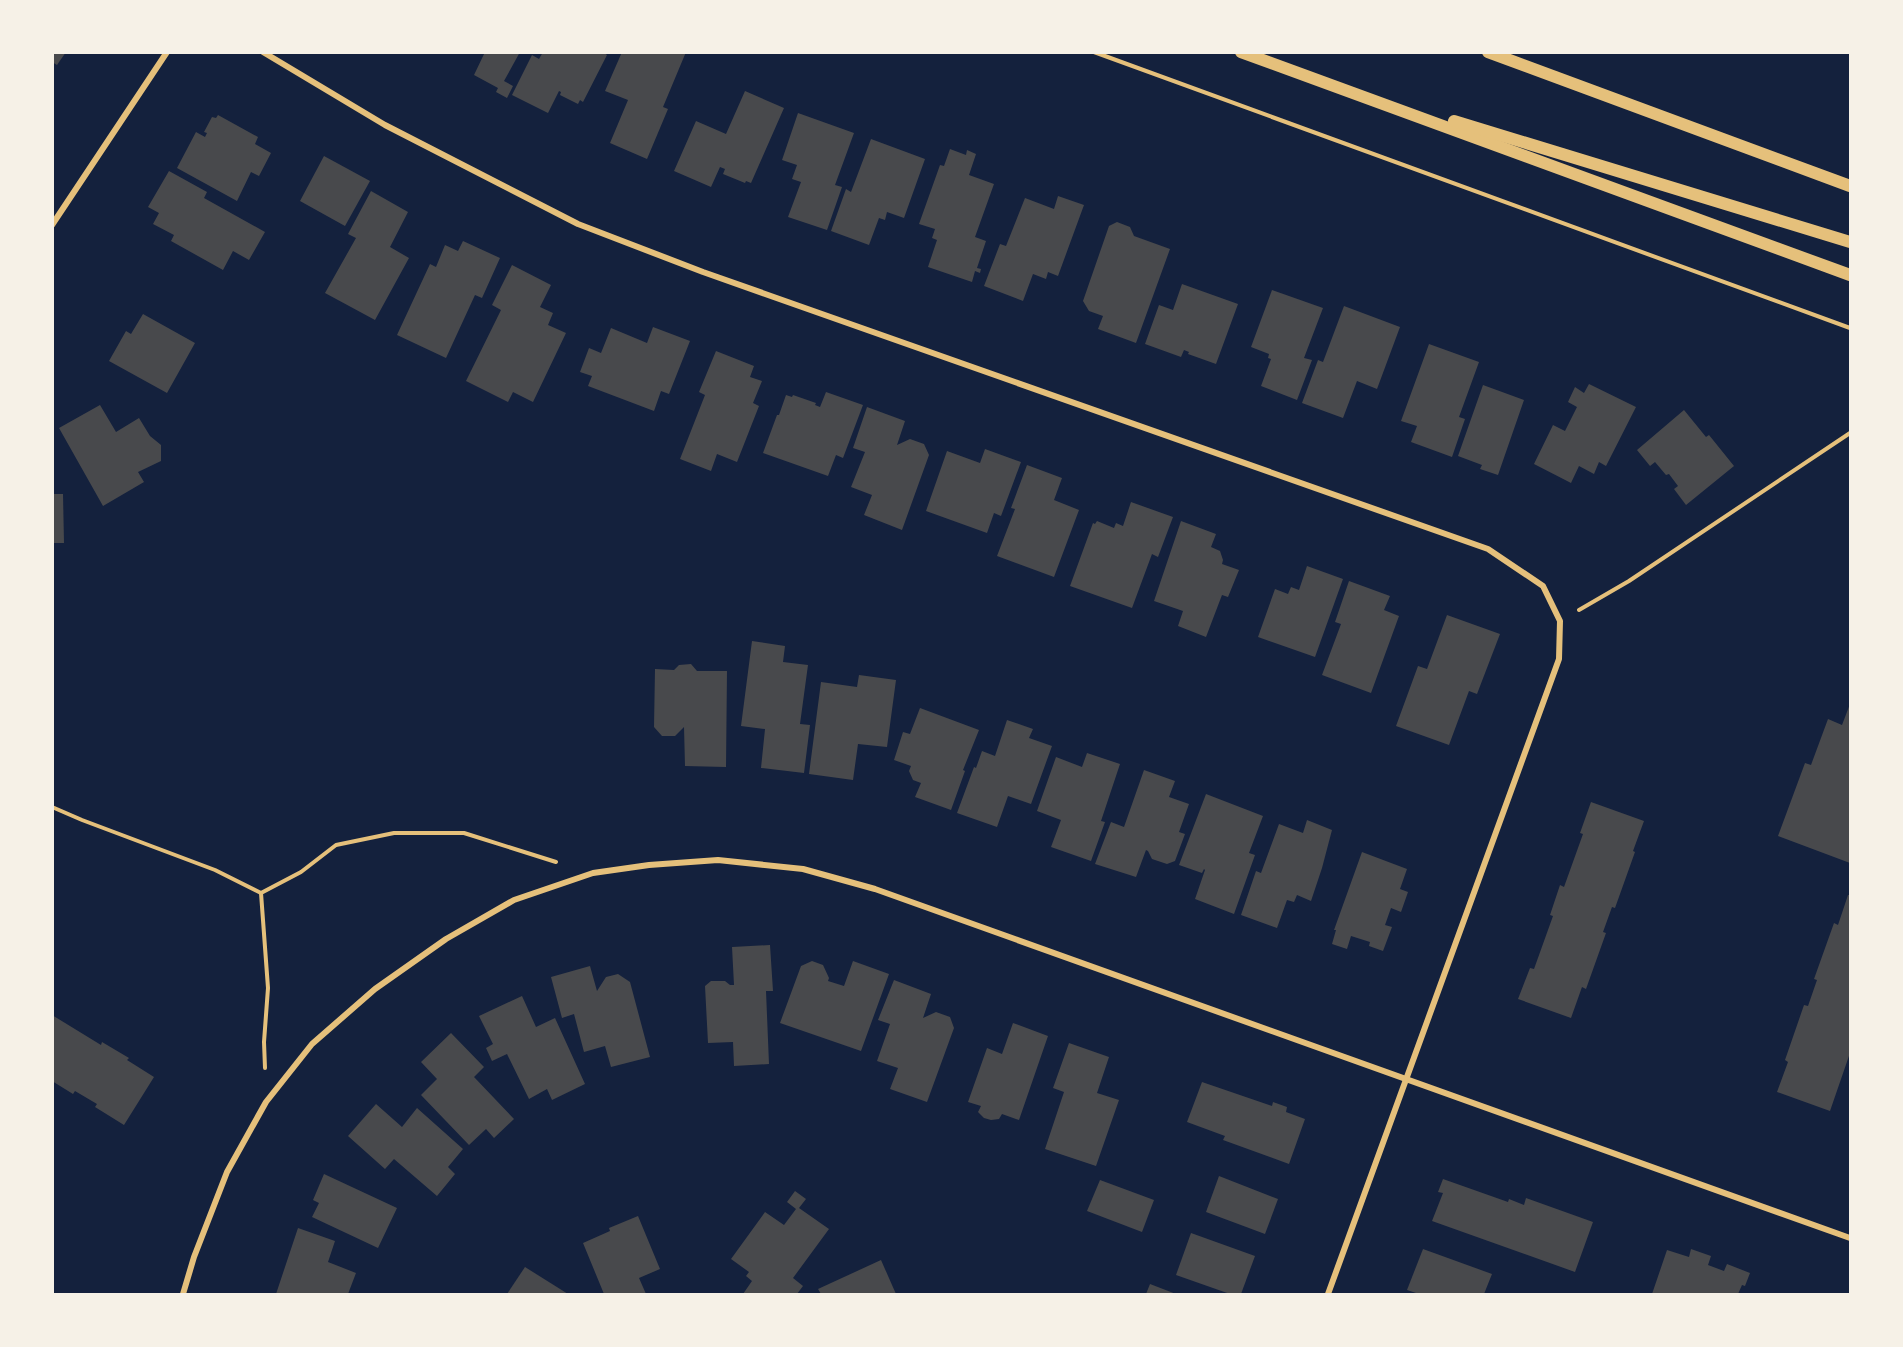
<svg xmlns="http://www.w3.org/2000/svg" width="1903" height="1347" font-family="Jost,sans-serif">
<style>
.building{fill:#48494c}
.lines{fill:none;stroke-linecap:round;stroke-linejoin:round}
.path{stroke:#e5c07b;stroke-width:4}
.minor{stroke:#e5c07b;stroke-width:6}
.secondary{stroke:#e5c07b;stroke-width:12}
</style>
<rect width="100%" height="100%" fill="#14213d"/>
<g class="building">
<polygon points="52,52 66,52 57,65 52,62"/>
<polygon points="485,52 520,52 504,81 513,86 507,98 496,92 498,88 474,75"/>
<polygon points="543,52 603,52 607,55 583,102 580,100 578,104 560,95 561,92 559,91 548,113 512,95 532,55 539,59"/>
<polygon points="622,52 686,52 663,107 668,109 647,159 610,143 628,100 605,91"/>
<polygon points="745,91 784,108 751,183 746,181 745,183 723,174 725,169 720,167 711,187 674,171 696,121 726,134"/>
<polygon points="798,113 854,133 835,185 842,187 827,230 788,217 801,182 792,179 797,165 782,160"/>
<polygon points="218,115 258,137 255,144 271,153 259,176 251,172 237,201 177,168 196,132 205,137 207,133 204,132 212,117 216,118"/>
<polygon points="871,139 925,159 904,218 887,212 885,220 879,218 869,245 831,231 846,189 851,192"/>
<polygon points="950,149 966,155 967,150 976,154 969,175 994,184 975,237 986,241 977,268 981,269 980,273 975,271 972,282 928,267 937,240 932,238 935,229 919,224 940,165 944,166"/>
<polygon points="324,156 370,181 345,226 300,201"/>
<polygon points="169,171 207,192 204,198 265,232 249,260 233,251 223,270 171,241 174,235 153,224 159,213 148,207"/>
<polygon points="371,191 408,212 390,247 409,258 375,320 325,293 356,238 348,234"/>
<polygon points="1058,196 1084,205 1058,276 1048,272 1046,279 1033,274 1023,301 984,286 1000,244 1006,246 1025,198 1054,209"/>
<polygon points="1117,222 1130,227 1134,236 1170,249 1136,343 1098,329 1103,316 1089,311 1083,301 1109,226"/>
<polygon points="463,241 500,258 482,298 475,295 446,358 397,335 430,264 436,267 445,245 458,251"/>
<polygon points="512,265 551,285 540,307 553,313 548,325 566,333 533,402 513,392 508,402 466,381 501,310 492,305"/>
<polygon points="1182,284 1238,304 1216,364 1188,354 1189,352 1184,350 1181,357 1145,344 1159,305 1173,310"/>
<polygon points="1272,290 1323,308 1304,358 1312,360 1297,400 1261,386 1271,359 1268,358 1269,354 1251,347"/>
<polygon points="1344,306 1400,327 1377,389 1357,381 1343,418 1302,403 1318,360 1323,362"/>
<polygon points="143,314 195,343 167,393 109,361 126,331 131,334"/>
<polygon points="653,327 690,341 669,394 661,391 654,411 588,386 592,376 580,372 589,348 601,353 611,328 647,343"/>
<polygon points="1429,344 1479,362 1459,417 1465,419 1452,457 1411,442 1417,426 1401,421"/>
<polygon points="716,351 754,366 750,377 762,381 753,403 759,406 737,462 717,454 711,471 680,459 705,395 699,392"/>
<polygon points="1589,384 1636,407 1606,466 1599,462 1594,474 1579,466 1571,483 1534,464 1553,425 1565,431 1577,407 1568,402 1575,387 1584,393"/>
<polygon points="1483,385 1524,400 1498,475 1480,469 1482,465 1458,456"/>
<polygon points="826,392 863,405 843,458 836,455 828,476 763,453 777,415 779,415 786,395 792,397 793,395 816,403 815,405 820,407"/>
<polygon points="100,405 116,432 139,418 150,436 161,445 161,461 138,472 144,482 103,506 59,428"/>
<polygon points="867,407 905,421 897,445 910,439 924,444 929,455 902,530 864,515 872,495 851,487 865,452 853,448"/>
<polygon points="1684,410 1706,437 1709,435 1734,466 1686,505 1674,489 1678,486 1669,474 1666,475 1655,462 1650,466 1637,450"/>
<polygon points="985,449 1021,462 1001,516 994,513 987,533 926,511 947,451 980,463"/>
<polygon points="1027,465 1062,478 1054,500 1079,510 1054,577 997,556 1015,509 1011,508"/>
<polygon points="52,494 63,494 64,543 52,543"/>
<polygon points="1131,502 1173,517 1158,557 1152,554 1132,608 1070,586 1093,523 1095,524 1097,521 1114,528 1116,523 1123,526"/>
<polygon points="1181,521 1216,534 1211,547 1220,551 1223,560 1222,564 1239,570 1228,597 1222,595 1206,637 1178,626 1183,611 1154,601"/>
<polygon points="1307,566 1343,579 1315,657 1258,637 1275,589 1288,594 1291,587 1299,590"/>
<polygon points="1349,581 1390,596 1384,610 1399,616 1371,693 1322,675 1341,624 1335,622"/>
<polygon points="1447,615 1500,634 1477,694 1469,691 1449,745 1396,726 1418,666 1427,669"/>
<polygon points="752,641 785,646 783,662 808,665 800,724 810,725 804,773 761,768 765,729 741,726"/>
<polygon points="691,664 697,671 727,671 726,767 685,766 684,727 675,736 662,736 654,727 655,669 674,670 679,665"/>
<polygon points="859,675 896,680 887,747 858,744 853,780 809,774 821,682 857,687"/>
<polygon points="1850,704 1850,863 1778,836 1805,763 1811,765 1828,719 1842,725"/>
<polygon points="920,708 979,730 963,770 965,771 951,810 915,797 921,783 913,780 909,771 911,766 894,760 903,732 910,734"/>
<polygon points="1007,720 1033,729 1029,738 1052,746 1031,804 1008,796 997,827 957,813 974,767 976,768 982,751 995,756"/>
<polygon points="1087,753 1120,764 1101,821 1105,822 1091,861 1051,847 1061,820 1037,811 1056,757 1082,767"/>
<polygon points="1144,770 1175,781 1169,797 1189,804 1179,832 1185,834 1175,861 1167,864 1152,859 1148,851 1146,850 1136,877 1095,864 1111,822 1124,827"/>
<polygon points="1206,794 1263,816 1249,853 1255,855 1234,914 1195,899 1205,870 1204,869 1202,873 1179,865"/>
<polygon points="1591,802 1644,821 1633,851 1635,852 1615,908 1612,907 1603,932 1606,933 1586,989 1582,987 1571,1018 1518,999 1530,968 1534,969 1553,916 1550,915 1560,885 1564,887 1583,834 1580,833"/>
<polygon points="1307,820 1332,830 1322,868 1311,901 1297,895 1294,902 1287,900 1277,928 1241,915 1256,871 1261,873 1279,824 1303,833"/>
<polygon points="1362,852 1407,869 1400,889 1408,892 1401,912 1391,908 1385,925 1392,927 1383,951 1369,946 1370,942 1351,936 1347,949 1332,944 1336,930 1334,930"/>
<polygon points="1848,895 1850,895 1850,1053 1830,1111 1777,1092 1788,1062 1785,1060 1804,1005 1808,1006 1817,980 1814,979 1834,923 1838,925"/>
<polygon points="770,945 773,991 766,991 769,1064 734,1066 733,1042 708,1043 705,986 711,981 725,981 730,985 734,985 732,947"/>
<polygon points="812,961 823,965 829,978 828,981 844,986 853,961 889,974 861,1051 780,1023 801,966"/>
<polygon points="590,966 597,991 606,977 618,974 630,982 650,1057 611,1067 605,1046 584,1052 574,1014 562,1018 551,977"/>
<polygon points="894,980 931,994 923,1018 936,1012 950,1017 954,1028 927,1102 890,1089 898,1068 877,1061 890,1024 878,1020"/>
<polygon points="522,996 536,1027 555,1018 585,1084 552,1100 547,1089 529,1099 507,1054 492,1061 486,1048 493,1044 479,1016"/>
<polygon points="52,1015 101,1045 102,1042 129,1058 127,1060 154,1077 124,1125 95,1107 97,1104 75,1091 73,1094 52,1081"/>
<polygon points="1013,1023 1048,1036 1019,1120 1002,1114 999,1119 991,1120 984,1118 978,1112 981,1106 968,1102 987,1048 1002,1054"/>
<polygon points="451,1033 484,1067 474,1077 514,1119 494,1138 486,1129 469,1145 421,1095 437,1079 421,1062"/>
<polygon points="1069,1043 1109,1057 1097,1093 1119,1100 1096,1166 1045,1149 1064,1092 1053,1088"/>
<polygon points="1202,1082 1272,1106 1273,1102 1287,1107 1286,1112 1305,1119 1289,1164 1223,1140 1225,1136 1187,1122"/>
<polygon points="376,1104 402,1127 417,1108 463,1149 448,1167 455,1174 437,1196 394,1159 385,1169 348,1136"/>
<polygon points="324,1174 397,1208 378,1248 312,1217 319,1203 313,1200"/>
<polygon points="1219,1176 1278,1199 1265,1234 1206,1212"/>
<polygon points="1443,1179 1508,1202 1509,1199 1524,1205 1526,1198 1593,1222 1575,1272 1432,1221 1443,1193 1438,1192"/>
<polygon points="1100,1180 1154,1200 1142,1232 1087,1211"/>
<polygon points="795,1191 806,1199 799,1208 829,1229 793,1278 803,1286 797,1294 743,1294 752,1281 746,1276 749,1272 731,1259 765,1212 784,1225 796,1209 787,1202"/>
<polygon points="638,1216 660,1269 639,1278 646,1294 604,1294 583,1243 610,1231 609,1228"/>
<polygon points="298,1228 335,1241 328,1262 356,1273 348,1294 276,1294"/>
<polygon points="1191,1233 1255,1256 1241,1294 1230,1294 1176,1275"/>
<polygon points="1423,1249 1492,1274 1484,1294 1419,1294 1407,1290"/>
<polygon points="1691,1249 1711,1256 1708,1265 1724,1271 1727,1264 1750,1273 1745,1286 1742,1285 1738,1294 1652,1294 1667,1250 1689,1257"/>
<polygon points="881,1260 896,1294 821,1294 818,1289"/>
<polygon points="525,1267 568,1294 507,1294"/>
<polygon points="1150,1284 1176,1294 1146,1294"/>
</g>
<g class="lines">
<g class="path">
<polyline points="1094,52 1850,328"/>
<polyline points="1579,610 1629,581 1850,433"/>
<polyline points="52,807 82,820 215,870 261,893 268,988 264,1042 265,1068"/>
<polyline points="261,893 301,872 336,845 394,833 464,833 556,862"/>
</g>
<g class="minor">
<polyline points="263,52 385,125 578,224 703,272 1488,549 1543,586 1560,621 1559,659 1328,1294"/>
<polyline points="52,225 167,52"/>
<polyline points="183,1294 194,1257 227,1172 266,1102 312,1044 375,989 446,939 514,900 593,873 649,865 718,860 803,869 875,889 1850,1238"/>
</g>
<g class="secondary">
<polyline points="1241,52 1850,275"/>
<polyline points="1488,52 1850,186"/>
<polyline points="1454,121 1850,242"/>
</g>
</g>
<rect width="1903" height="1347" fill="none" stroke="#f6f1e7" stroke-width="108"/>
</svg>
